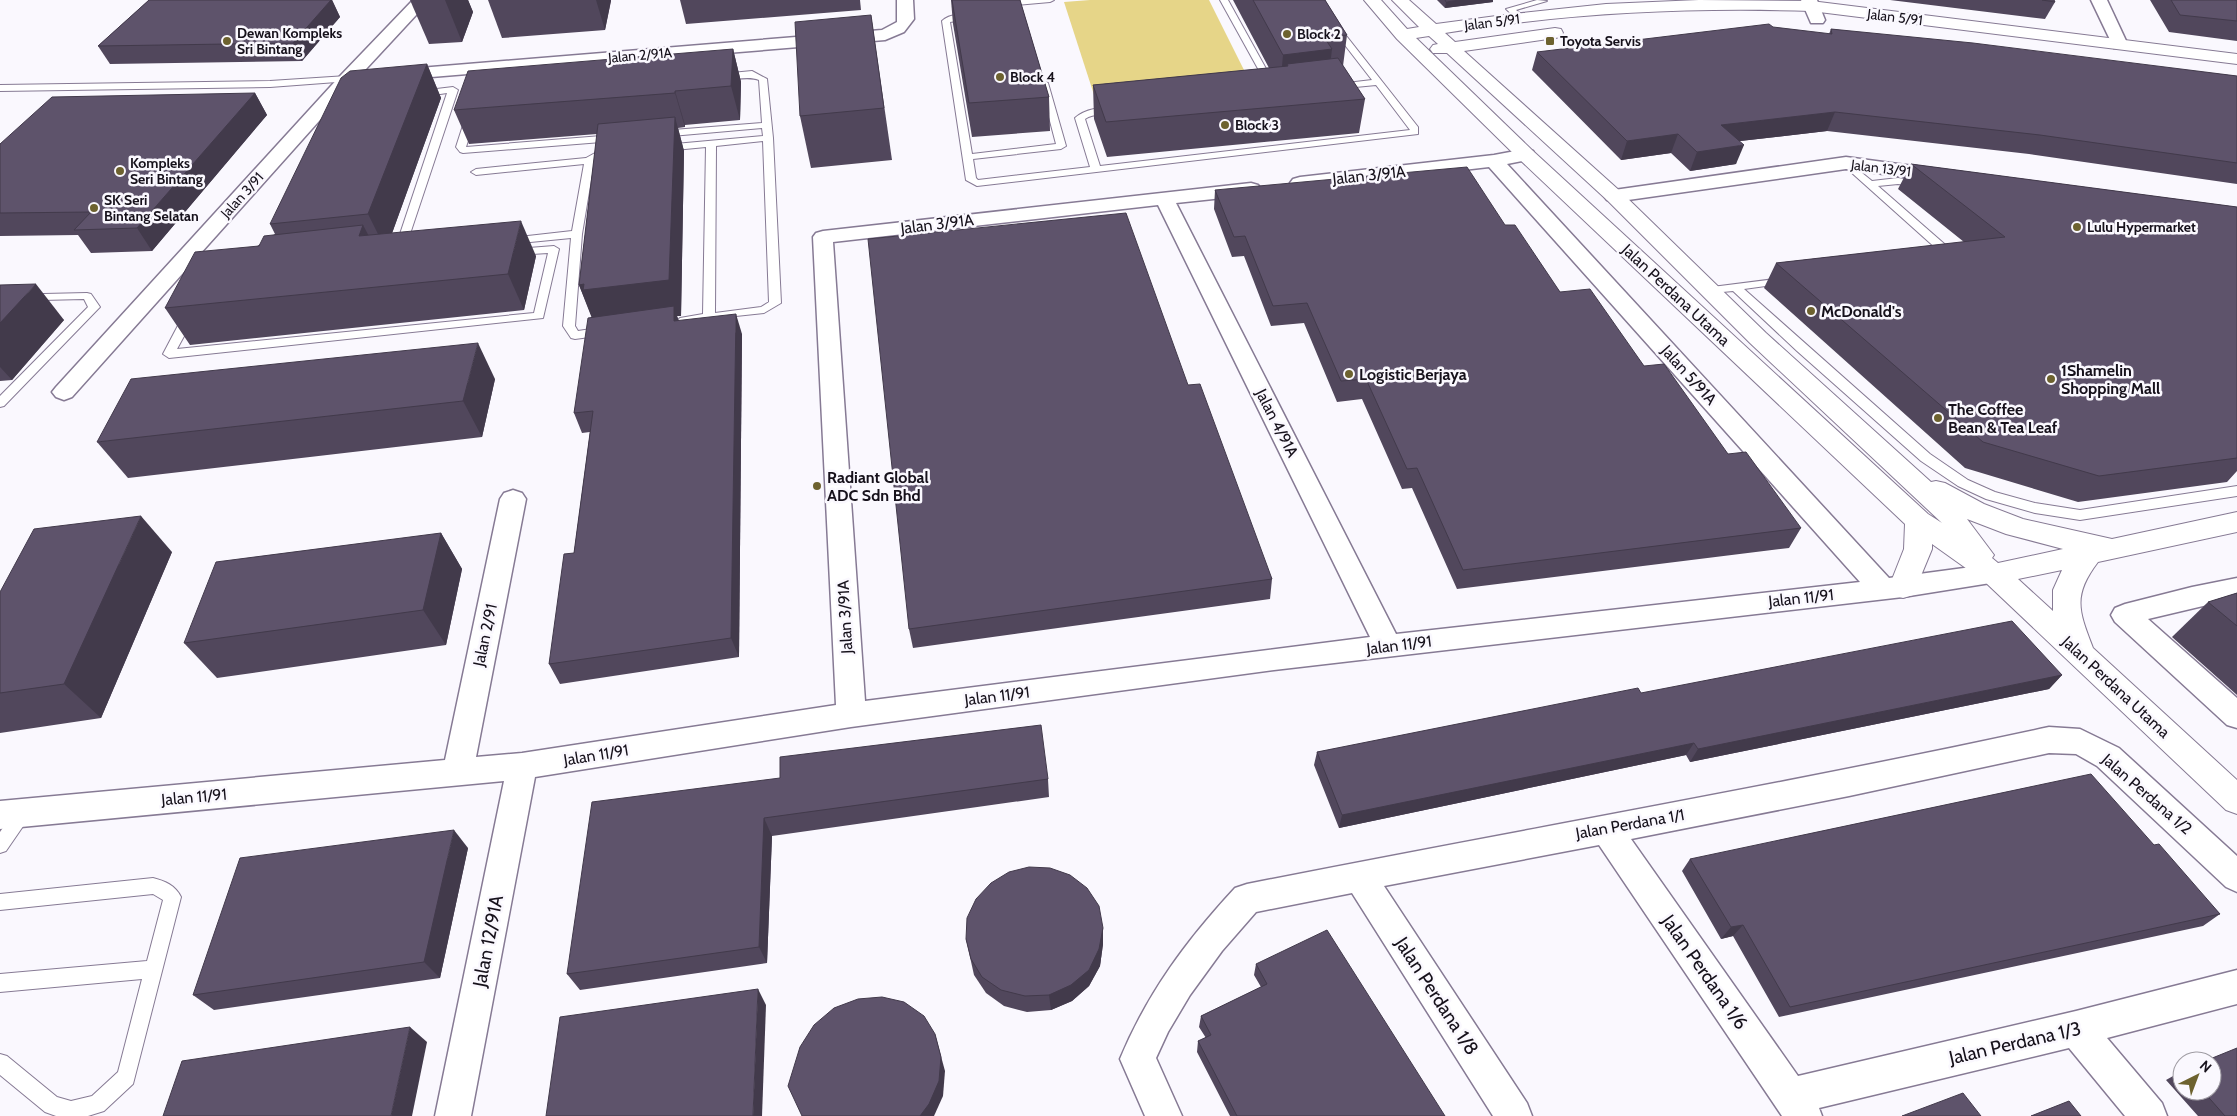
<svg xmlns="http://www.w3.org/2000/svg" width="2237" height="1116" font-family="Cabin,sans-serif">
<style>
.green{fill:#e6d588}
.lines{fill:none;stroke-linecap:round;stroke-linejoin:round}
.service-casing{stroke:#867a94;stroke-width:2}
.minor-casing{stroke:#867a94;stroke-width:3}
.tertiary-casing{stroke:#867a94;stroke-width:2}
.service{fill:#fff;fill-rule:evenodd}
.minor{fill:#fff;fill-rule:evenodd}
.tertiary{fill:#fff;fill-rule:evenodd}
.wall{fill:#51475c}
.shaded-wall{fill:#423a4b}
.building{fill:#5e536b;stroke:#423a4b}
.poi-dot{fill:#6d622f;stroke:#faf8fe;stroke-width:2}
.labels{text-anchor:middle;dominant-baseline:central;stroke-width:5;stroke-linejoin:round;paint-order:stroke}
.far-street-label{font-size:14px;fill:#16111b;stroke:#faf8fe}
.far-poi-label{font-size:14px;font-weight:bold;fill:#16111b;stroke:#faf8fe;text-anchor:start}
.street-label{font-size:16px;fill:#16111b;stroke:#faf8fe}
.poi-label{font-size:16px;font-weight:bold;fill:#16111b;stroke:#faf8fe;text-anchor:start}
.near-street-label{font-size:19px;fill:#16111b;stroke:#faf8fe}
</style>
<rect width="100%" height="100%" fill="#faf8fe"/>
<polygon class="green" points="1090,0 1209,0 1253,88 1096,101 1064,2"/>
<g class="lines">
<g class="service-casing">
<g id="service">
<polygon points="1021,0 1054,0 1050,2 1003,6 999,4 1003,2"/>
<polygon points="1220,0 1228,0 1275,85 1274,87 1267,85"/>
<path d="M1310,0H1318L1418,127V134L977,186L966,180L942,21C949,14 966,12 974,17L970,19L950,22L972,154L1056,144L1040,83L1044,80L1048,83L1066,146L1061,149L973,159L976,178L978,180L1090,167L1075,118C1083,110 1105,104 1115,111C1106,117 1094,112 1085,119L1100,166L1410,130L1376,85L1335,89V85L1338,84L1372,80Z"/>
<polygon points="1537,0 1547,1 1516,10 1525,17 1525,21 1519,21 1506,9"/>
<path d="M752,71L767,79L773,138L781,303L764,313L680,322L678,320L680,318L703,314L706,147L664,151L659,148L664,145L763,136L762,128L660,137L655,134L660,131L762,123L759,80C745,74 726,84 717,77L721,74ZM763,141L769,302L761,307L715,313L716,146Z"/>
<polygon points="347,76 350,77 350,81 270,87 0,91 0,85 270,81"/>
<polygon points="453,87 458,90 405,249 404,251 396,251 395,249 447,93 420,97 415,94 420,91"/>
<polygon points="471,113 476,116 466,147 614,135 619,138 614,141 463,153 460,152 456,147 466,116"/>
<polygon points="610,151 615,154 613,156 600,158 594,162 582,234 575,326 578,331 604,327 610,331 604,335 575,339 571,338 563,326 571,238 510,244 505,241 510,238 572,231 584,164 476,175 471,172 476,169 586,158 595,153"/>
<polygon points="1846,160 1872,181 1898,178 1923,182 1924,184 1919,187 1898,184 1878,186 1949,248 1950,250 1945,261 1937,261 1936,259 1939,251 1843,165 1841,163"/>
<polygon points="554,246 559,249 543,318 169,358 163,354 183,316 189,313 195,316 177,349 534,313 548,253 516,255 511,252 516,249"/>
<polygon points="1783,278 1787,279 1788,281 1787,283 1744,289 1930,454 1968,480 1995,492 2035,503 2080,510 2237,486 2237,496 2080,520 2035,513 1986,499 1958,486 1921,461 1797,351 1733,291 1712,293 1706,290 1712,287"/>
<polygon points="87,293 91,294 100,307 98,309 4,406 0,407 0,396 88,307 84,299 0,301 0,295"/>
<polygon points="22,807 28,809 30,814 28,819 6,851 0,853 0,832 16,809"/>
<path d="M153,878C165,881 175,885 181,897L133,1084L104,1111L88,1116H56L45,1112L0,1075V1054L7,1056L57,1097L71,1101L92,1096L118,1072L142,979L0,992V974L147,961L163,900L153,894L0,910V894Z"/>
</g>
</g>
<g class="minor-casing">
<g id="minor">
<polygon points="413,0 430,0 353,83 72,397 64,400 56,397 52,392 56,387 341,75"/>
<polygon points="897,0 913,0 914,19 904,32 885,40 395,80 389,79 387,75 389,71 395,70 882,30 897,22"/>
<polygon points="1801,0 1817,0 1825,20 1823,23 1811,23"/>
<polygon points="2091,0 2107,0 2128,45 2126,48 2114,48"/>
<path d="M1526,149L1533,151L1535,155L1533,159L1507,164L1889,578L1994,564L2003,567L2007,574L2003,581L1903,597L1274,670L851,727L535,777L471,1116H435L504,781L0,829V801L445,760L500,499L504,493L513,490L522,493L526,499L476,757L522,753L836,705L813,237L816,233L823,231L1251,183L1258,185L1261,189L1258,193L1251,195L1176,203L1396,634L1860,582L1489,167L1300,189L1293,187L1290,183L1293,179L1300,177L1494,155ZM1158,205L1370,637L865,701L833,242Z"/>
<polygon points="1846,157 1943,170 1950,172 1952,176 1950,180 1943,182 1846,169 1614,202 1607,200 1604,196 1607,192 1614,190"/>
<polygon points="2237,578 2237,598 2148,619 2237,698 2237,728 2227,725 2115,622 2111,615 2115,608 2125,604 2192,587"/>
<path d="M2049,727L2080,729L2119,748L2237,856V892L2226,887L2097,766L2076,754L2049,753L1849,796L1631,839L1798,1076L2076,1011L2237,970V1004L2107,1038L2162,1103L2167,1116H2125L2069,1048L1819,1108L1822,1116H1782L1599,845L1384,886L1527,1103L1532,1116H1493L1352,893L1256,912L1222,951L1190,995L1168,1032L1156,1058L1182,1116H1145L1120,1059C1148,992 1186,941 1235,888L1247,884C1514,831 1782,785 2049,727Z"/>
</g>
</g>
<g class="tertiary-casing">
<path id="tertiary" d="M1364,0H1381L1407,29L1419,27L1392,0H1409L1436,24L1504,15L1606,4L1699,0L1811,1L2237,54V64L1811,11C1689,7 1566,13 1445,33L1455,42L1555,28L1561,29L1563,33L1561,37L1555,38L1464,51L1621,192L1766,333L1931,482L1936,481L1945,483L1984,504L2023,519L2112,539L2237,512V532L2098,562C2072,596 2079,611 2093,648L2237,780V814L2226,810L1984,581L1932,544V549L1913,595L1903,598L1893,595L1889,587L1904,549L1905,524L1519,159L1397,39ZM1429,36L1438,44L1433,45L1430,49L1433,53H1447L1607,200L1750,343L1942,523L1928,514L1533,151L1416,38ZM1967,519L2006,534L2063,549L1998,563L1992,558L1994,555ZM2062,570L2053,590V611L2018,579Z"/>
</g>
<use href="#service" class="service"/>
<use href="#minor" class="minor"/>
<use href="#tertiary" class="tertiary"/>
</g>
<g class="wall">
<polygon points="149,0 332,0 340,17 302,61 110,64 98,46"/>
<polygon points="410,0 468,0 473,12 462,42 429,44"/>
<polygon points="488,0 611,0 611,1 605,30 502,38"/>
<polygon points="680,0 860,0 861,10 686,24"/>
<polygon points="951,0 1020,0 1049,97 1050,131 972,137 953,24"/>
<polygon points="1233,0 1325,0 1347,35 1343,66 1365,99 1359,133 1107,157 1094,119 1093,85 1269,68"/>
<polygon points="1437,0 1493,0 1493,2 1445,8"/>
<polygon points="1890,0 2054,0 2055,2 2045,19"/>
<polygon points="2150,0 2237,0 2237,41 2169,32"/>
<polygon points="871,15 892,160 811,168 800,116"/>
<polygon points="1831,29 2237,76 2237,184 2029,154 1827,131 1740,141 1736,164 1690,171 1671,153 1621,160 1532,70 1537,52 1829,34"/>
<polygon points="733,49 741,82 740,120 685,125 685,127 678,128 684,151 681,316 677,316 679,321 742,334 739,657 560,684 549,664 574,553 590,432 582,433 574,413 592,317 579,285 597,134 469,144 454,110"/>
<polygon points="427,64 441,98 392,233 536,256 524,310 190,345 165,308 275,234 270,224"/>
<polygon points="255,93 267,115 152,251 91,253 78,235 0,236 0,144"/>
<polygon points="1911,164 2237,207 2237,471 2227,482 2078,502 1965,468 1764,288 1776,263 1964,242 1898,189"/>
<polygon points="1215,190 1505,225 1560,292 1644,366 1728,454 1801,528 1789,548 1457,589 1412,488 1402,489 1362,399 1337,402 1304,323 1271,326 1244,256 1232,257 1214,209"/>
<polygon points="0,285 64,320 12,380 0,381"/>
<polygon points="495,379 482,437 128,478 97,442"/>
<polygon points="1188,385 1272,579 1270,599 913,648 909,629"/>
<polygon points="441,533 462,569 446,645 217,678 184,643"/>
<polygon points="172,552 101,718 0,733 0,592"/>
<polygon points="2237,593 2237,695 2172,637 2208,602"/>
<polygon points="2062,675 2049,689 1690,762 1686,755 1339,828 1314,765 1317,752 1641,693"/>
<polygon points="780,778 1048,779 1049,797 772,836 767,963 580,990 567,974"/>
<polygon points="2154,845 2220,914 2203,926 1779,1017 1733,936 1721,939 1682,871 1690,859"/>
<polygon points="468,848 440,978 214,1010 193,995"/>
<polygon points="966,939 1103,944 1100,966 1089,986 1072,1001 1051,1010 1027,1012 1004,1006 986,993 974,975"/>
<polygon points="1256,964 1445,1116 1230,1116 1197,1052 1198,1041 1206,1038 1199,1027 1201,1016 1261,987 1254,975"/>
<polygon points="2182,1071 2182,1091 2212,1091 2237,1116 2198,1116 2166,1080"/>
</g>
<g class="shaded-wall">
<polygon points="331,0 332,0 340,17 302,61 293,43"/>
<polygon points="445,0 468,0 473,12 462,42"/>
<polygon points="596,0 611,0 605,30"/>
<polygon points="1460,0 1493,0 1493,2 1445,8 1446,2"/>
<polygon points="733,49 741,82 740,120 731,86"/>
<polygon points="1332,49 1328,83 1287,64 1285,88 1280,88 1283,55"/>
<polygon points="427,64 441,98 386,250 368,214"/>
<polygon points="675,91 685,125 685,127 675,93"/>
<polygon points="255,93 267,115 152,251 137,228"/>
<polygon points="1835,112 1827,131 1714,144 1721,125"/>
<polygon points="675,117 684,151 681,316 677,316 680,326 593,321 579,285"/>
<polygon points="1678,134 1671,153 1621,160 1627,141"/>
<polygon points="1744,145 1736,164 1690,171 1697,152"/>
<polygon points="521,221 536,256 524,310 508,274"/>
<polygon points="363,225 382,261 359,236"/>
<polygon points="36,284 64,320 12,380 0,367 0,323"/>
<polygon points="736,314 742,334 739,657 731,638"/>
<polygon points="478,343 495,379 482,437 463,401"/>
<polygon points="141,516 172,552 101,718 64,684"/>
<polygon points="441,533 462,569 446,645 423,610"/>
<polygon points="2062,675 2049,689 1690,762 1698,749"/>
<polygon points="1694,743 1686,755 1339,828 1342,815"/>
<polygon points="764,818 772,836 767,963 759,947"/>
<polygon points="454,830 468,848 440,978 424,962"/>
<polygon points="1743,925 1733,936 1721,939 1731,927"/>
<polygon points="1103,928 1103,944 1100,966 1089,986 1072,1001 1051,1010 1049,995"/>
<polygon points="758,989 766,1005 762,1116 753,1116"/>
<polygon points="410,1027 427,1042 412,1116 391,1116"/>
<polygon points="935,1034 945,1071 943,1096 934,1116 920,1116"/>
</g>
<g class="building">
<polygon points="149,0 331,0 293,43 98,46"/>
<polygon points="952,0 1020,0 1049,97 969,103"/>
<polygon points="1253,0 1325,0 1347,35 1324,37 1332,49 1283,55"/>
<polygon points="1445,0 1460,0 1446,2"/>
<polygon points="2042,0 2054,0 2055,2"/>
<polygon points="2171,0 2237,0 2237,21 2180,15"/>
<polygon points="871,15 884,108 800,116 795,22"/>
<polygon points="1769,24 1773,27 1832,34 1831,29 1973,43 2237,76 2237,163 2040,135 1835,112 1721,125 1744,145 1697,152 1678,134 1627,141 1537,52"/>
<polygon points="733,49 731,86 675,91 675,93 454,110 468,71"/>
<polygon points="1338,58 1365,99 1106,122 1093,85 1288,66 1287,64"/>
<polygon points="427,64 368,214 270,224 341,78 350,71"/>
<polygon points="255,93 137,228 74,230 91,212 0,213 0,144 52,97"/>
<polygon points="675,117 669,280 583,290 584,284 579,285 598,124"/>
<polygon points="1911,164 2237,207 2237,458 2099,476 1983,442 1776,263 2005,237"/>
<polygon points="1467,167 1505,225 1515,225 1560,292 1590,289 1644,366 1664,364 1728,454 1746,452 1801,528 1463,570 1417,468 1407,469 1366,379 1341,381 1307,303 1273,306 1245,236 1234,237 1215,190"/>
<polygon points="1126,213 1188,385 1200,384 1272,579 909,629 868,239"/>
<polygon points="521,221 508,274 165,308 195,252 259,246 264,236 363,225 359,236"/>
<polygon points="36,284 0,323 0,285"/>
<polygon points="674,306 674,321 736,314 731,638 549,664 564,554 574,553 593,411 574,413 588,318"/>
<polygon points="478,343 463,401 97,442 131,379"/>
<polygon points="141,516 64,684 0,693 0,592 34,529"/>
<polygon points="441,533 423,610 184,643 216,562"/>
<polygon points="2237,593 2237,626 2208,602"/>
<polygon points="2012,621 2062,675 1698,749 1694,743 1342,815 1317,752 1638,688 1641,693"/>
<polygon points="1041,725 1048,779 764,818 759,947 567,974 592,802 780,778 780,757"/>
<polygon points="2091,774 2154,845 2159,844 2220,914 1790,1007 1743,925 1731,927 1690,859"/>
<polygon points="454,830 424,962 193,995 240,858"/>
<polygon points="1029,867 1050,868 1070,875 1087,888 1099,906 1103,928 1099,949 1089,970 1071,985 1049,995 1025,996 1001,990 982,977 971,959 966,939 967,918 976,899 991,883 1009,872"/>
<polygon points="1327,930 1445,1116 1237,1116 1198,1041 1211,1035 1201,1016 1267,984 1256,964"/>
<polygon points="758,989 753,1116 546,1116 560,1017"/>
<polygon points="882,997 904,1002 924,1016 935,1034 941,1057 939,1081 929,1104 920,1116 802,1116 788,1086 800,1047 814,1025 834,1008 858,999"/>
<polygon points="410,1027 391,1116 163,1116 182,1061"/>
<polygon points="2237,1048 2237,1116 2225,1116 2203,1091 2212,1091 2212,1061 2205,1061"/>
<polygon points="1963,1093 1981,1116 1902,1116"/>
<polygon points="2069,1101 2081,1116 2031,1116"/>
</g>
<g class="poi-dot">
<circle cx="1287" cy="34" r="5"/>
<circle cx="227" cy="41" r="5"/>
<rect x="1545" y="36" width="10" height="10" rx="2.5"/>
<circle cx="1000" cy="77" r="5"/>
<circle cx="1225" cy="125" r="5"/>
<circle cx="120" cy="171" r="5"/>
<circle cx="94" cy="208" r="5"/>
<circle cx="2077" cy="227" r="5"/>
<circle cx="1811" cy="311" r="5"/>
<circle cx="1349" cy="374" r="5"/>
<circle cx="2051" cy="379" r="5"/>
<circle cx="1938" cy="418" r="5"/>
<circle cx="817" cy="486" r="5"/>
</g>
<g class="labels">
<g class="far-street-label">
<text transform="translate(1895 17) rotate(7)">Jalan 5/91</text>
<text transform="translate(1492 22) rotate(-7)">Jalan 5/91</text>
<text transform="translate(640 55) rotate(-5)">Jalan 2/91A</text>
<text transform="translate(1881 168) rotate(7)">Jalan 13/91</text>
<text transform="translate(242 195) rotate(-48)">Jalan 3/91</text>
</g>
<g class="far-poi-label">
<text x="237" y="33">Dewan Kompleks<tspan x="237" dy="16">Sri Bintang</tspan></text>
<text x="1297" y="34">Block 2</text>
<text x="1560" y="41">Toyota Servis</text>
<text x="1010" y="77">Block 4</text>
<text x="1235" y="125">Block 3</text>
<text x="130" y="163">Kompleks<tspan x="130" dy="16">Seri Bintang</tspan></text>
<text x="104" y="200">SK Seri<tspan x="104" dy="16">Bintang Selatan</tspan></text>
<text x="2087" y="227">Lulu Hypermarket</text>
</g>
<g class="street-label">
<text transform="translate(1369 175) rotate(-6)">Jalan 3/91A</text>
<text transform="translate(937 224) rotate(-7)">Jalan 3/91A</text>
<text transform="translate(1676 295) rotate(43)">Jalan Perdana Utama</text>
<text transform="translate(1689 375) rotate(48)">Jalan 5/91A</text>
<text transform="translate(1277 423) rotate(63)">Jalan 4/91A</text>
<text transform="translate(1801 598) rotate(-6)">Jalan 11/91</text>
<text transform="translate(845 617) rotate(-93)">Jalan 3/91A</text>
<text transform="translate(485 635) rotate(-78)">Jalan 2/91</text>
<text transform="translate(1399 645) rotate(-7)">Jalan 11/91</text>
<text transform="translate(2116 687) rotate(43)">Jalan Perdana Utama</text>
<text transform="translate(997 696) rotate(-7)">Jalan 11/91</text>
<text transform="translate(596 755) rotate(-9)">Jalan 11/91</text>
<text transform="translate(2147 794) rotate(41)">Jalan Perdana 1/2</text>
<text transform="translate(194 797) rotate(-5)">Jalan 11/91</text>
<text transform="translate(1630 824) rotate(-10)">Jalan Perdana 1/1</text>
</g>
<g class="poi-label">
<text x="1821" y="311">McDonald's</text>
<text x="2061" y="370">1Shamelin<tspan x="2061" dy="18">Shopping Mall</tspan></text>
<text x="1359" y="374">Logistic Berjaya</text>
<text x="1948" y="409">The Coffee<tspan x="1948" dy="18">Bean &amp; Tea Leaf</tspan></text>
<text x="827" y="477">Radiant Global<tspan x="827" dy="18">ADC Sdn Bhd</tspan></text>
</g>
<g class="near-street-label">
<text transform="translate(488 941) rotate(-79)">Jalan 12/91A</text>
<text transform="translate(1705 972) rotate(55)">Jalan Perdana 1/6</text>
<text transform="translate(1437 996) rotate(57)">Jalan Perdana 1/8</text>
<text transform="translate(2015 1043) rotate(-13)">Jalan Perdana 1/3</text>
</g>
</g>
<g transform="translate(2197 1076) rotate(42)"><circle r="24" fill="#faf8fe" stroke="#9f9ca3"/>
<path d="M0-4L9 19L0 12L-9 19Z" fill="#6d622f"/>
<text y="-8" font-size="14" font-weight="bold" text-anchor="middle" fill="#16111b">N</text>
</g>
</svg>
